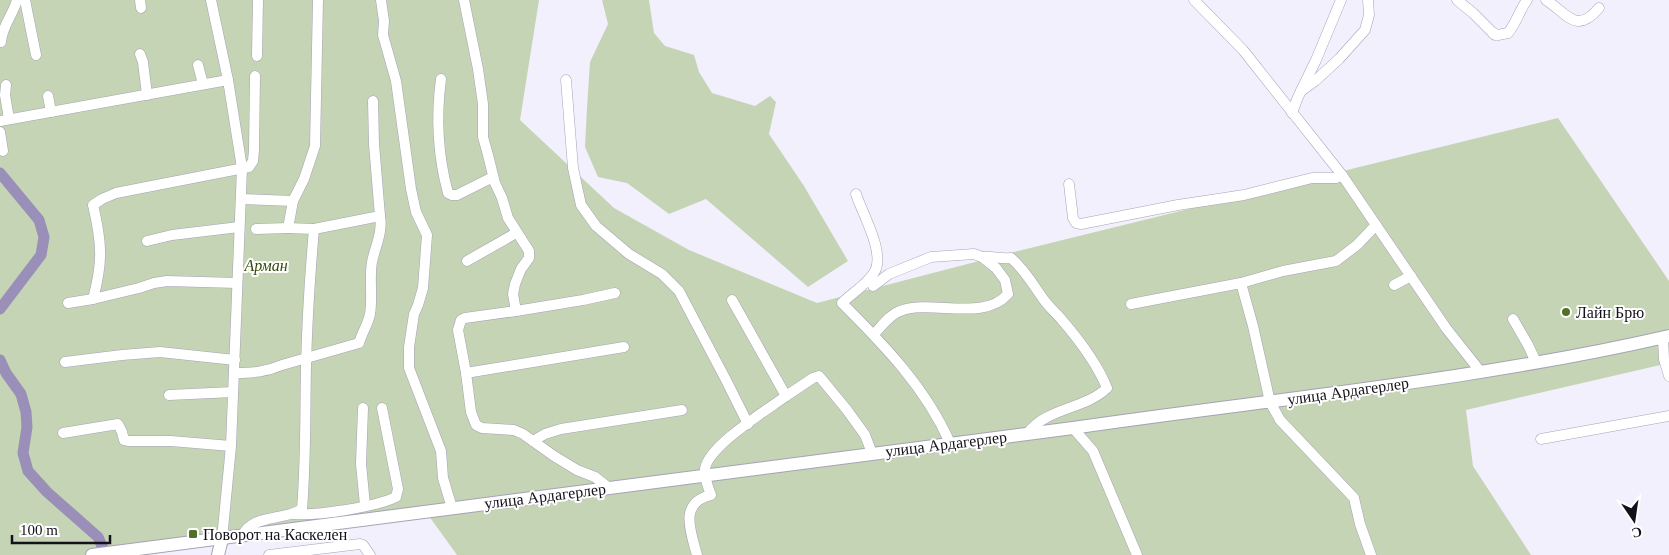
<svg xmlns="http://www.w3.org/2000/svg" width="1669" height="555" font-family="'Times New Roman',serif">
<style>
.green{fill:#c4d4b4}
.lines{fill:none;stroke-linecap:round;stroke-linejoin:round}
.river{stroke:#998fb8;stroke-width:11}
.minor-casing{stroke:#a7a2b6;stroke-width:11}
.major-casing{stroke:#a7a2b6;stroke-width:14}
.minor{stroke:#fff;stroke-width:10}
.major{stroke:#fff;stroke-width:12}
.poi-dot{fill:#527026;stroke:#fff;stroke-width:2}
.labels{text-anchor:middle;dominant-baseline:central;stroke-width:4;stroke-linejoin:round;paint-order:stroke}
.park-label{font-size:16px;font-style:italic;fill:#314808;stroke:#fff}
.poi-label{font-size:16px;fill:#131119;stroke:#fff;text-anchor:start}
.street-label{font-size:16px;fill:#131119;stroke:#fff}
</style>
<rect width="100%" height="100%" fill="#f3f0fd"/>
<g class="green">
<polygon points="0,0 539,0 520,120 614,208 689,250 817,303 1010,253 1558,118 1669,281 1669,363 1466,410 1473,466 1531,555 457,555 426,512 92,555 0,555"/>
<polygon points="602,0 649,0 654,33 665,46 694,55 699,72 712,93 755,106 770,96 776,102 769,134 804,186 848,261 808,287 706,199 669,214 627,183 598,177 585,147 587,108 590,62 608,24"/>
</g>
<g class="lines">
<g class="river">
<polyline points="0,173 39,220 44,237 41,255 0,309"/>
<polyline points="0,360 6,373 21,394 26,412 27,427 23,453 28,471 47,492 98,537 106,555"/>
</g>
<g class="minor-casing">
<g id="minor">
<polyline points="25,0 36,55"/>
<polyline points="140,0 141,8"/>
<polyline points="211,0 228,80 242,168 231,446 222,539"/>
<polyline points="381,0 384,21 383,35 396,81 411,189 416,212 427,235 423,288 418,305 414,314 409,347 409,368 441,451 443,478 452,508"/>
<polyline points="464,0 478,69 483,104 483,137 488,155 495,183 502,198 508,218 529,251 529,258 521,269 515,284 513,294 516,311 583,300 615,293"/>
<polyline points="1194,0 1243,50 1342,175 1446,328 1480,371"/>
<polyline points="1457,0 1473,13 1495,35"/>
<path d="M1546,0C1568,14 1576,35 1599,8"/>
<path d="M1493,33L1498,35L1508,33C1517,22 1519,11 1527,0"/>
<path d="M1,42C2,26 13,15 17,0"/>
<polyline points="140,54 143,62 147,95"/>
<polyline points="257,56 258,0"/>
<polyline points="198,65 203,84"/>
<path d="M441,79C436,116 438,156 448,193L452,195H457L493,177"/>
<polyline points="566,80 573,168 581,205 596,226 629,254 662,274 679,291 726,380 748,424"/>
<polyline points="6,85 5,95 9,119"/>
<polyline points="1301,91 1315,81 1339,59 1365,30 1369,15 1368,0"/>
<polyline points="48,96 51,112"/>
<polyline points="1292,113 1298,97 1316,60 1341,0"/>
<polyline points="0,121 228,80"/>
<polyline points="0,132 3,151"/>
<polyline points="1069,184 1073,218 1076,223 1081,224 1178,205 1244,195 1312,178 1336,178 1342,175"/>
<path d="M856,194C862,213 885,252 875,271C868,284 852,293 842,303C884,345 926,388 950,443"/>
<polyline points="241,199 293,201 304,179 315,146 318,0"/>
<polyline points="293,201 288,228 314,229"/>
<polyline points="256,229 288,228"/>
<polyline points="147,241 172,235 239,227"/>
<path d="M982,257C992,256 1000,259 1011,258C1026,271 1033,285 1044,300C1050,308 1057,314 1062,320C1080,341 1097,363 1107,388C1084,410 1047,407 1027,434"/>
<polyline points="467,261 516,233"/>
<path d="M237,283L167,281L154,283L139,288L93,299C103,262 102,243 93,205L102,199L116,193L249,167L253,161L254,150L255,76"/>
<polyline points="1241,283 1283,271 1336,261 1357,245 1376,225"/>
<polyline points="1394,285 1411,276"/>
<path d="M873,286L889,274L931,257L974,254L982,257L996,268L1005,280L1008,294C984,322 930,299 900,311C889,315 882,326 874,334"/>
<polyline points="68,303 93,299"/>
<polyline points="1131,304 1241,283 1253,326 1270,402 1280,420 1354,498 1360,524 1371,555"/>
<polyline points="1513,319 1528,345 1536,362"/>
<polyline points="1663,338 1664,359 1669,376"/>
<polyline points="65,362 122,355 160,352 235,360"/>
<path d="M235,373C252,373 266,372 282,365L359,343C362,333 368,324 370,314C373,297 369,279 372,262C375,247 383,232 380,216"/>
<polyline points="466,373 458,330 461,320 465,318 516,311"/>
<polyline points="169,395 233,392"/>
<polyline points="786,396 813,378 819,376 847,410 865,435 872,453"/>
<polyline points="363,408 361,464 365,505"/>
<polyline points="1073,428 1093,451 1137,555"/>
<polyline points="63,433 118,424 122,432 124,440 129,441 171,441 231,446"/>
<polyline points="1541,439 1669,416"/>
<polyline points="533,441 545,434 561,429 682,410"/>
<polyline points="609,488 595,477 577,470 554,456 523,434 514,430 482,428 476,425 471,412 466,373 624,347"/>
<path d="M294,514C317,516 375,507 396,497L398,489L382,408"/>
<path d="M242,537C250,514 284,521 302,509C306,461 305,414 306,367C307,321 310,275 314,229L380,216L374,144L373,101"/>
<polyline points="269,555 360,544 363,545 370,555"/>
<path d="M697,555C691,532 678,503 711,495C708,487 704,478 705,469C708,446 767,410 786,396L732,300"/>
</g>
</g>
<g class="major-casing">
<g id="major">
<path d="M92,555L1073,428C1272,399 1473,381 1669,336"/>
<polyline points="218,555 222,539"/>
</g>
</g>
<use href="#minor" class="minor"/>
<use href="#major" class="major"/>
</g>
<g class="poi-dot">
<circle cx="1566" cy="312" r="5"/>
<rect x="188" y="529" width="10" height="10" rx="2.5"/>
</g>
<g class="labels">
<g class="park-label">
<text x="266" y="265">Арман</text>
</g>
<g class="poi-label">
<text x="1576" y="312">Лайн Брю</text>
<text x="203" y="534">Поворот на Каскелен</text>
</g>
<g class="street-label">
<text transform="translate(1348 391) rotate(-8)">улица Ардагерлер</text>
<text transform="translate(946 444) rotate(-7)">улица Ардагерлер</text>
<text transform="translate(545 496) rotate(-7)">улица Ардагерлер</text>
</g>
</g>
<g transform="translate(1634 520) rotate(167)" stroke="#ffffff" stroke-width="4" paint-order="stroke">
<path d="M0-4L9 19L0 12L-9 19Z" fill="#131119"/>
<text y="-8" font-size="14" font-weight="bold" text-anchor="middle" fill="#131119">С</text>
</g>
<path d="M12 535v8h98v-8" fill="none" stroke="#131119" stroke-width="2.5"/>
<text x="20" y="535" font-size="15" fill="#131119" stroke="#ffffff" stroke-width="4" paint-order="stroke">100 m</text>
</svg>
